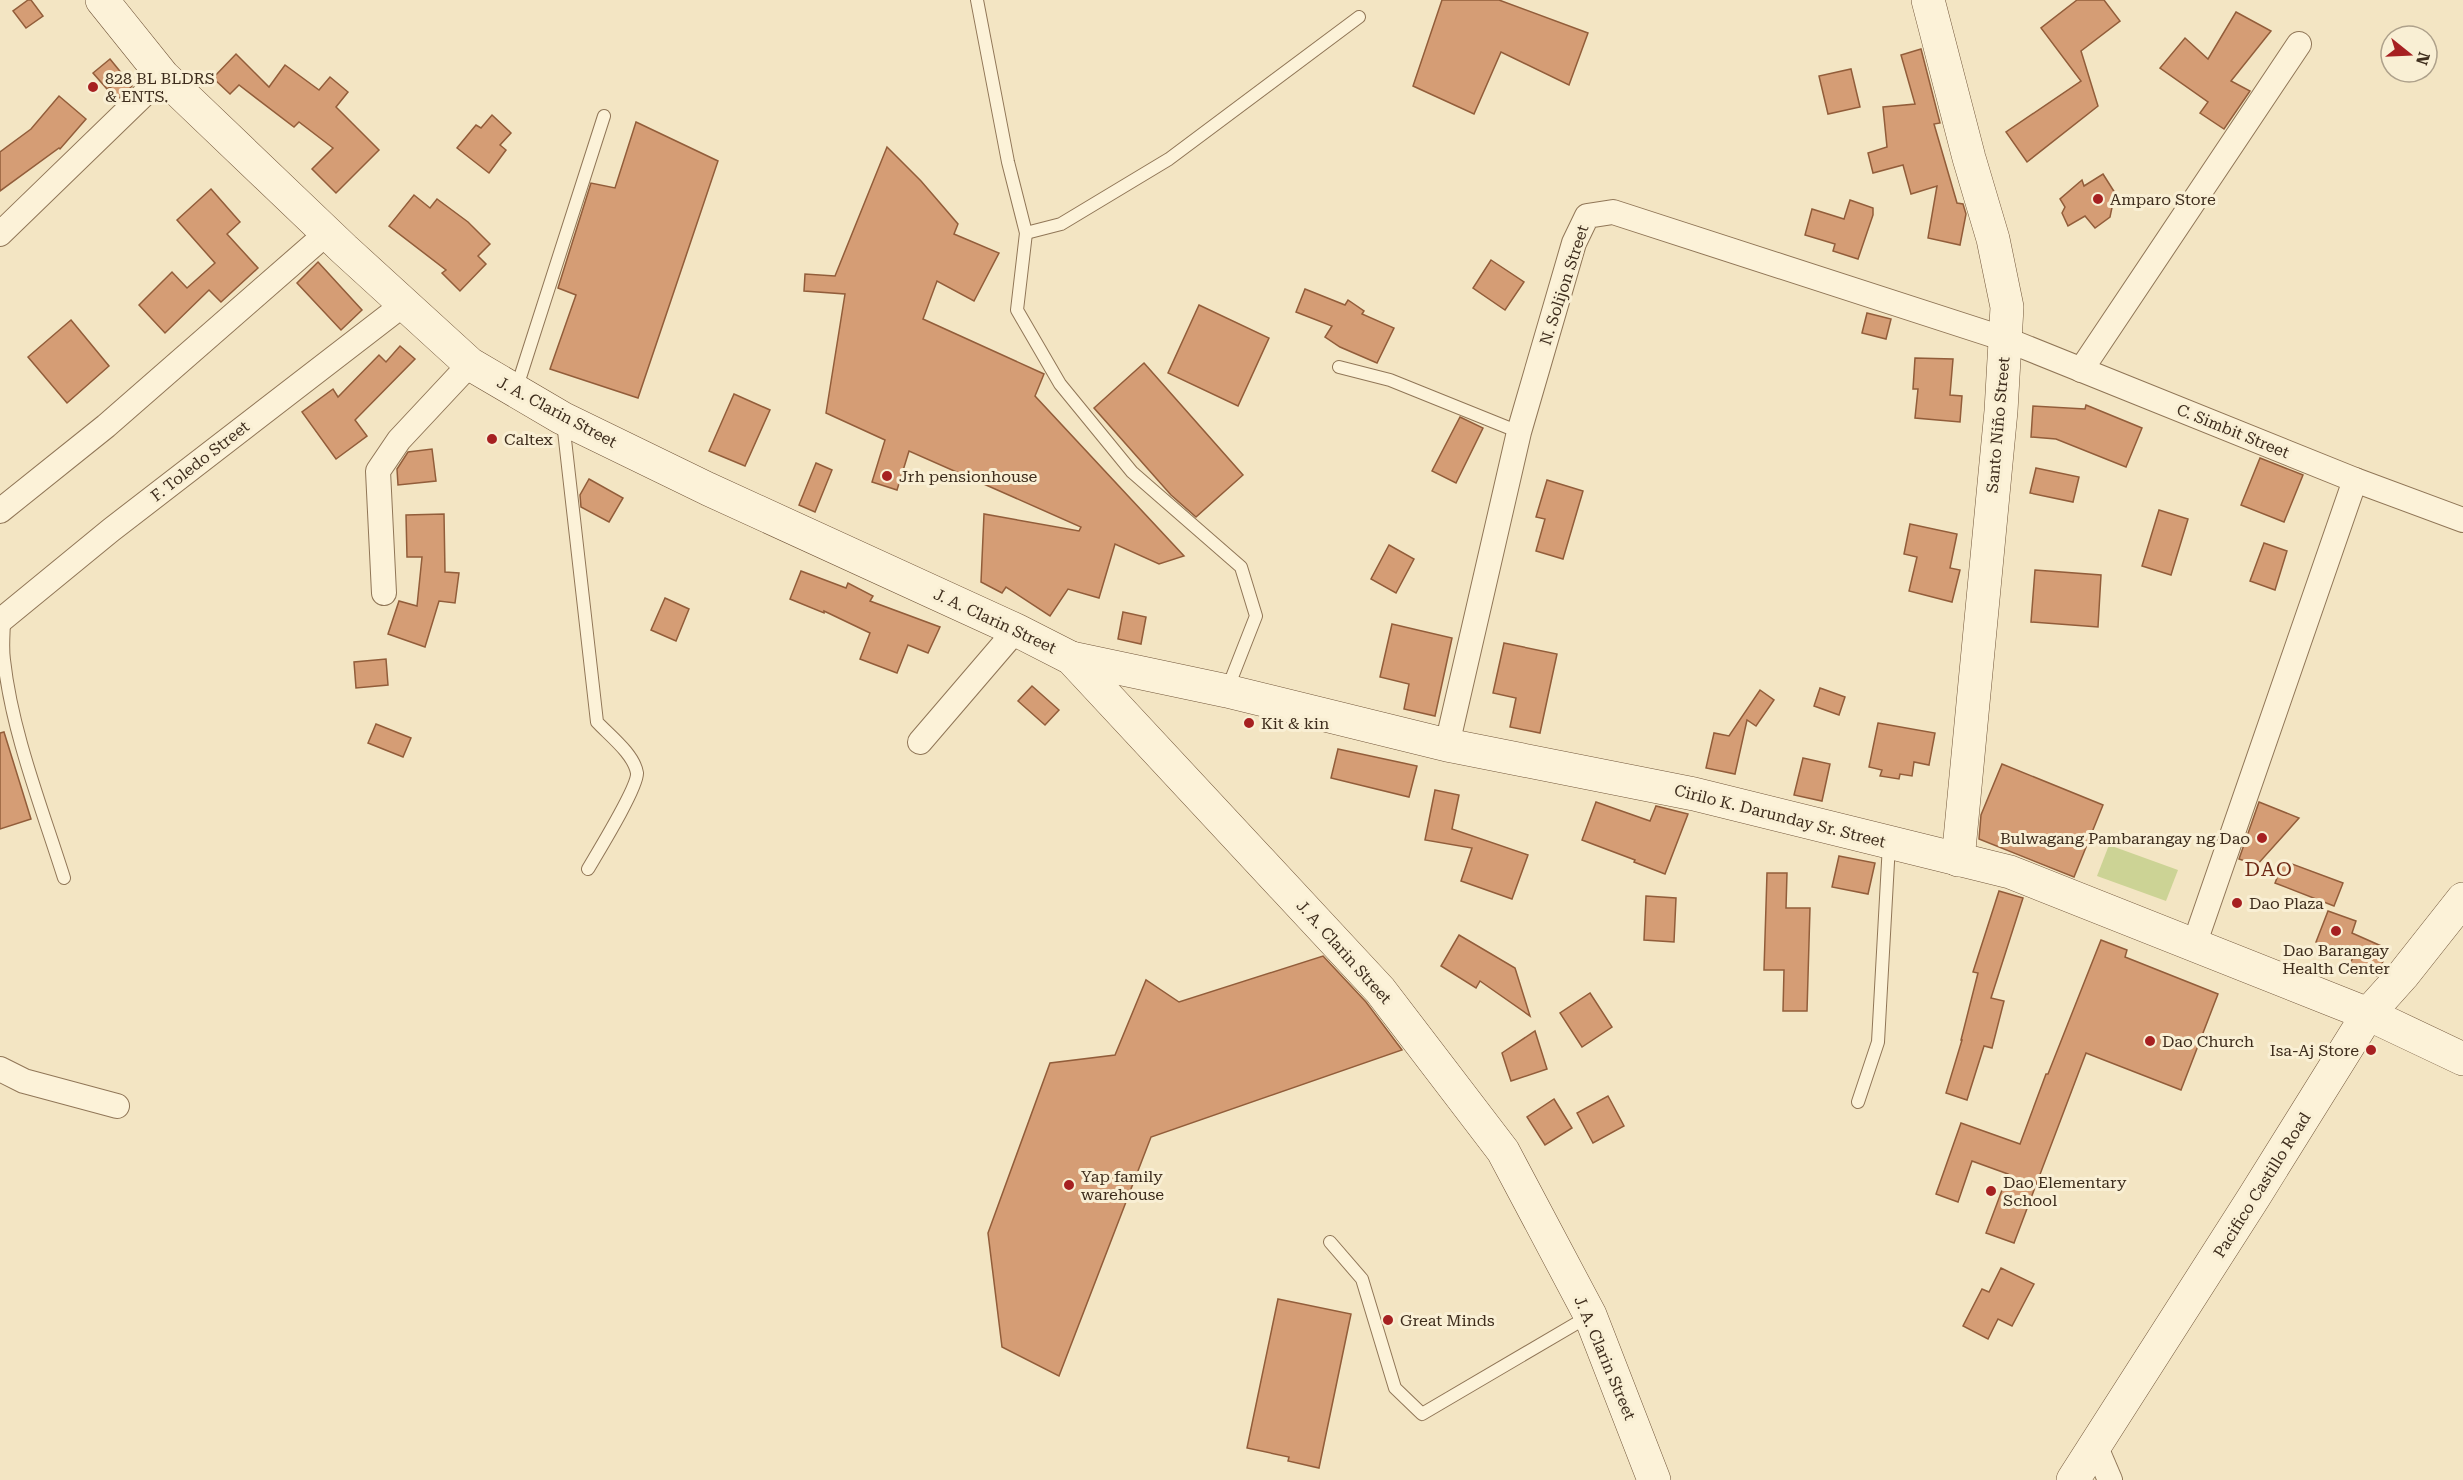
<svg xmlns="http://www.w3.org/2000/svg" width="2463" height="1480" font-family="'Roboto Serif',serif">
<style>
.green{fill:#ccd395}
.building{fill:#d59d75;stroke:#925d3a;stroke-width:1.5}
.lines{fill:none;stroke-linecap:round;stroke-linejoin:round}
.lane-casing{stroke:#907657;stroke-width:14}
.street-casing{stroke:#907657;stroke-width:26}
.secondary-casing{stroke:#72563a;stroke-width:34}
.lane{stroke:#fcf2d8;stroke-width:12}
.street{stroke:#fcf2d8;stroke-width:24}
.secondary{stroke:#fcf2d8;stroke-width:33}
.poi-dot{fill:#a62021;stroke:#f9efd4;stroke-width:2}
.labels{text-anchor:middle;dominant-baseline:central;stroke-width:6;stroke-linejoin:round;paint-order:stroke}
.poi-label{font-size:16px;fill:#3e2d1d;stroke:#f9efd4;text-anchor:start}
.street-label{font-size:16px;fill:#3e2d1d;stroke:#f9efd4}
.quarter-label{font-size:20px;letter-spacing:1.5px;fill:#702a17;stroke:#f9efd4}
</style>
<rect width="100%" height="100%" fill="#f3e5c3"/>
<polygon class="green" points="2109,845 2178,870 2166,901 2097,876"/>
<g class="building">
<polygon points="28,0 31,0 43,16 26,28 13,11"/>
<polygon points="1442,0 1499,0 1588,33 1569,85 1501,52 1474,114 1413,86"/>
<polygon points="2077,0 2104,0 2120,21 2081,51 2098,106 2027,162 2006,132 2081,81 2041,28"/>
<polygon points="2236,12 2271,31 2231,81 2250,91 2224,129 2200,113 2208,102 2160,68 2185,38 2208,59"/>
<polygon points="1921,49 1940,123 1934,124 1957,203 1963,204 1966,214 1960,245 1928,238 1937,186 1911,194 1903,165 1873,173 1868,153 1887,147 1883,107 1915,104 1901,55"/>
<polygon points="236,54 269,87 285,65 319,90 330,77 348,92 336,107 379,150 336,193 312,169 333,148 299,122 294,127 239,85 230,94 213,78"/>
<polygon points="110,59 132,86 120,98 110,87 107,89 93,73"/>
<polygon points="1851,69 1860,107 1828,114 1819,76"/>
<polygon points="59,96 86,119 60,149 59,148 0,191 0,152 31,129"/>
<polygon points="492,115 511,133 500,145 506,150 489,173 457,148 476,125 481,128"/>
<polygon points="636,122 718,161 638,398 550,369 576,295 558,288 591,183 615,188"/>
<polygon points="887,147 921,181 958,224 954,234 999,253 974,301 937,281 923,319 1044,374 1035,396 1184,556 1159,564 1115,544 1099,598 1068,589 1050,616 1006,587 1002,593 981,582 984,514 1079,531 1081,527 909,451 897,490 872,482 885,440 826,413 845,294 804,291 805,274 835,276"/>
<polygon points="2103,174 2115,193 2110,217 2095,228 2085,216 2068,226 2062,213 2065,207 2060,199 2082,180 2084,186"/>
<polygon points="211,189 240,222 227,234 258,268 221,302 209,290 165,333 139,305 172,272 187,288 215,263 177,220"/>
<polygon points="414,195 430,208 437,199 468,222 490,244 478,256 486,264 460,291 442,273 446,270 389,226"/>
<polygon points="1850,200 1873,208 1873,215 1858,259 1833,251 1835,244 1805,235 1812,209 1844,219"/>
<polygon points="1491,260 1524,282 1505,310 1473,288"/>
<polygon points="318,262 362,310 341,330 297,283"/>
<polygon points="1305,289 1345,305 1348,300 1364,311 1362,314 1394,328 1377,363 1340,347 1325,337 1332,326 1296,312"/>
<polygon points="1199,305 1269,338 1238,406 1168,373"/>
<polygon points="1867,313 1891,319 1886,339 1862,333"/>
<polygon points="71,320 109,366 67,403 28,357"/>
<polygon points="400,346 415,359 355,420 367,436 336,459 302,412 333,389 338,397 379,355 386,362"/>
<polygon points="1915,358 1953,359 1950,395 1962,396 1960,422 1915,418 1918,389 1913,389"/>
<polygon points="1144,363 1243,475 1196,517 1171,495 1094,408"/>
<polygon points="734,394 770,410 745,466 709,451"/>
<polygon points="2086,405 2142,428 2126,467 2056,439 2031,437 2033,406 2085,409"/>
<polygon points="1460,417 1483,428 1456,483 1432,471"/>
<polygon points="432,449 436,481 398,485 397,469 408,452"/>
<polygon points="2260,458 2303,475 2284,522 2241,505"/>
<polygon points="816,463 832,470 815,512 799,505"/>
<polygon points="2036,468 2079,477 2073,502 2030,493"/>
<polygon points="589,479 623,498 609,522 581,507 580,495"/>
<polygon points="1547,480 1583,491 1563,559 1536,551 1545,519 1536,517"/>
<polygon points="2159,510 2188,519 2171,575 2142,566"/>
<polygon points="444,514 445,572 459,573 455,603 439,601 425,647 388,634 399,601 417,606 422,557 407,557 406,515"/>
<polygon points="1910,524 1957,534 1950,568 1960,570 1952,602 1909,591 1917,557 1904,554"/>
<polygon points="2264,543 2287,551 2275,590 2250,581"/>
<polygon points="1389,545 1414,559 1396,593 1371,579"/>
<polygon points="2035,570 2101,575 2098,627 2031,622"/>
<polygon points="801,571 846,588 848,583 873,596 870,601 940,627 928,653 908,645 897,673 860,659 870,633 824,611 824,613 790,599"/>
<polygon points="665,598 689,609 676,641 651,630"/>
<polygon points="1123,612 1146,617 1141,644 1118,639"/>
<polygon points="1392,624 1452,638 1435,716 1404,709 1409,684 1380,677"/>
<polygon points="1504,643 1557,654 1540,733 1510,727 1516,698 1493,693"/>
<polygon points="386,659 388,685 356,688 354,662"/>
<polygon points="1032,686 1059,710 1045,725 1018,701"/>
<polygon points="1820,688 1845,697 1839,715 1814,706"/>
<polygon points="1760,690 1774,700 1756,726 1747,720 1735,774 1706,768 1714,733 1729,736"/>
<polygon points="1878,723 1935,733 1929,765 1914,762 1912,776 1900,774 1899,779 1880,776 1882,770 1869,767"/>
<polygon points="376,724 411,738 403,757 368,743"/>
<polygon points="4,732 31,819 0,829 0,733"/>
<polygon points="1338,749 1417,766 1409,797 1331,778"/>
<polygon points="1803,758 1830,764 1822,801 1794,795"/>
<polygon points="2002,764 2103,805 2074,877 1979,839 1981,815"/>
<polygon points="1435,790 1459,795 1452,829 1528,855 1512,899 1461,881 1472,848 1425,840"/>
<polygon points="1596,802 1650,821 1656,806 1688,814 1665,874 1634,862 1635,860 1582,840"/>
<polygon points="2259,802 2299,818 2257,865 2239,859"/>
<polygon points="1839,856 1875,863 1868,894 1832,887"/>
<polygon points="2284,861 2343,883 2334,906 2275,883"/>
<polygon points="1767,873 1787,873 1786,908 1810,908 1807,1011 1783,1011 1784,970 1764,970"/>
<polygon points="1999,891 2023,898 1991,998 2004,1001 1992,1048 1984,1046 1967,1100 1946,1093 1962,1040 1961,1040 1978,973 1973,972"/>
<polygon points="1646,896 1676,898 1674,942 1644,940"/>
<polygon points="2328,911 2356,921 2352,933 2388,949 2377,976 2350,964 2354,955 2316,942"/>
<polygon points="1459,935 1515,968 1530,1016 1480,981 1476,988 1441,966"/>
<polygon points="2101,940 2127,950 2125,957 2218,994 2181,1090 2086,1053 2014,1243 1986,1233 2008,1174 1972,1161 1958,1202 1936,1194 1961,1123 2020,1144 2046,1074 2048,1074"/>
<polygon points="1323,956 1366,1002 1402,1050 1151,1137 1059,1376 1002,1347 988,1233 1050,1063 1115,1055 1146,980 1179,1002"/>
<polygon points="1590,993 1612,1027 1582,1047 1560,1013"/>
<polygon points="1535,1031 1547,1069 1511,1081 1502,1053"/>
<polygon points="1608,1096 1624,1126 1593,1143 1577,1113"/>
<polygon points="1554,1099 1572,1128 1545,1145 1527,1117"/>
<polygon points="2001,1268 2034,1284 2012,1326 1998,1319 1988,1339 1963,1326 1982,1289 1989,1292"/>
<polygon points="1278,1299 1351,1314 1319,1468 1288,1461 1289,1457 1247,1448"/>
</g>
<g class="lines">
<g class="lane-casing">
<g id="lane">
<polyline points="977,0 1008,162 1026,233 1017,310 1060,384 1132,472 1241,567 1256,616 1227,690"/>
<polyline points="1026,233 1061,224 1169,159 1359,17"/>
<polyline points="1339,367 1390,380 1519,432"/>
<polyline points="516,390 604,116"/>
<path d="M563,422L597,722C609,735 634,754 637,773C638,787 598,852 588,869"/>
<path d="M4,618C4,632 2,646 4,660C12,733 42,808 64,878"/>
<polyline points="1858,1102 1878,1042 1889,844"/>
<polyline points="1330,1242 1362,1279 1395,1388 1422,1414 1589,1316"/>
</g>
</g>
<g class="street-casing">
<g id="street">
<polyline points="0,234 163,76"/>
<polyline points="2081,370 2299,44"/>
<polyline points="0,511 106,426 327,233"/>
<polyline points="384,593 378,471 399,440 470,364"/>
<polyline points="0,621 111,530 404,304"/>
<polyline points="920,742 1016,630"/>
<polyline points="1447,745 1519,432 1574,243 1587,216 1613,212 2005,339 2355,480 2463,520"/>
<polyline points="2194,945 2355,480"/>
<polyline points="0,1069 24,1081 117,1106"/>
<polyline points="2095,1445 2110,1480"/>
</g>
</g>
<g class="secondary-casing">
<g id="secondary">
<polyline points="102,0 163,76 344,249 470,364 562,418 708,489 1016,630 1071,658 1380,990 1503,1151 1590,1315 1654,1480"/>
<polyline points="1928,0 1969,158 1993,239 2007,307 2001,411 1958,860"/>
<polyline points="1071,658 1227,691 1447,745 1694,794 2010,872 2368,1014 2463,1059"/>
<polyline points="2073,1480 2254,1197 2368,1014 2403,975 2463,899"/>
</g>
</g>
<use href="#lane" class="lane"/>
<use href="#street" class="street"/>
<use href="#secondary" class="secondary"/>
</g>
<g class="poi-dot">
<circle cx="93" cy="87" r="6"/>
<circle cx="2098" cy="199" r="6"/>
<circle cx="492" cy="439" r="6"/>
<circle cx="887" cy="476" r="6"/>
<circle cx="1249" cy="723" r="6"/>
<circle cx="2262" cy="838" r="6"/>
<circle cx="2237" cy="903" r="6"/>
<circle cx="2336" cy="931" r="6"/>
<circle cx="2150" cy="1041" r="6"/>
<circle cx="2371" cy="1050" r="6"/>
<circle cx="1069" cy="1185" r="6"/>
<circle cx="1991" cy="1191" r="6"/>
<circle cx="1388" cy="1320" r="6"/>
</g>
<g class="labels">
<g class="poi-label">
<text x="105" y="78">828 BL BLDRS<tspan x="105" dy="18">&amp; ENTS.</tspan></text>
<text x="2110" y="199">Amparo Store</text>
<text x="504" y="439">Caltex</text>
<text x="899" y="476">Jrh pensionhouse</text>
<text x="1261" y="723">Kit &amp; kin</text>
<text x="2250" y="838" text-anchor="end">Bulwagang Pambarangay ng Dao</text>
<text x="2249" y="903">Dao Plaza</text>
<text x="2336" y="950" text-anchor="middle">Dao Barangay<tspan x="2336" dy="18">Health Center</tspan></text>
<text x="2162" y="1041">Dao Church</text>
<text x="2359" y="1050" text-anchor="end">Isa-Aj Store</text>
<text x="1081" y="1176">Yap family<tspan x="1081" dy="18">warehouse</tspan></text>
<text x="2003" y="1182">Dao Elementary<tspan x="2003" dy="18">School</tspan></text>
<text x="1400" y="1320">Great Minds</text>
</g>
<g class="street-label">
<text transform="translate(1564 285) rotate(-72)">N. Solijon Street</text>
<text transform="translate(557 412) rotate(28)">J. A. Clarin Street</text>
<text transform="translate(1998 425) rotate(-85)">Santo Niño Street</text>
<text transform="translate(2233 431) rotate(22)">C. Simbit Street</text>
<text transform="translate(200 461) rotate(-38)">F. Toledo Street</text>
<text transform="translate(995 621) rotate(25)">J. A. Clarin Street</text>
<text transform="translate(1780 816) rotate(14)">Cirilo K. Darunday Sr. Street</text>
<text transform="translate(1344 952) rotate(48)">J. A. Clarin Street</text>
<text transform="translate(2262 1185) rotate(-58)">Pacifico Castillo Road</text>
<text transform="translate(1605 1358) rotate(67)">J. A. Clarin Street</text>
</g>
<g class="quarter-label">
<text x="2269" y="869">DAO</text>
</g>
</g>
<g transform="translate(2409 54) rotate(108)"><circle r="28" fill="#f9efd4" stroke="#aea18b" stroke-width="1.5"/>
<path d="M0-4.5L10 22L0 15L-10 22Z" fill="#a62021"/>
<text y="-9" font-size="16" font-weight="bold" text-anchor="middle" fill="#3e2d1d">N</text>
</g>
</svg>
